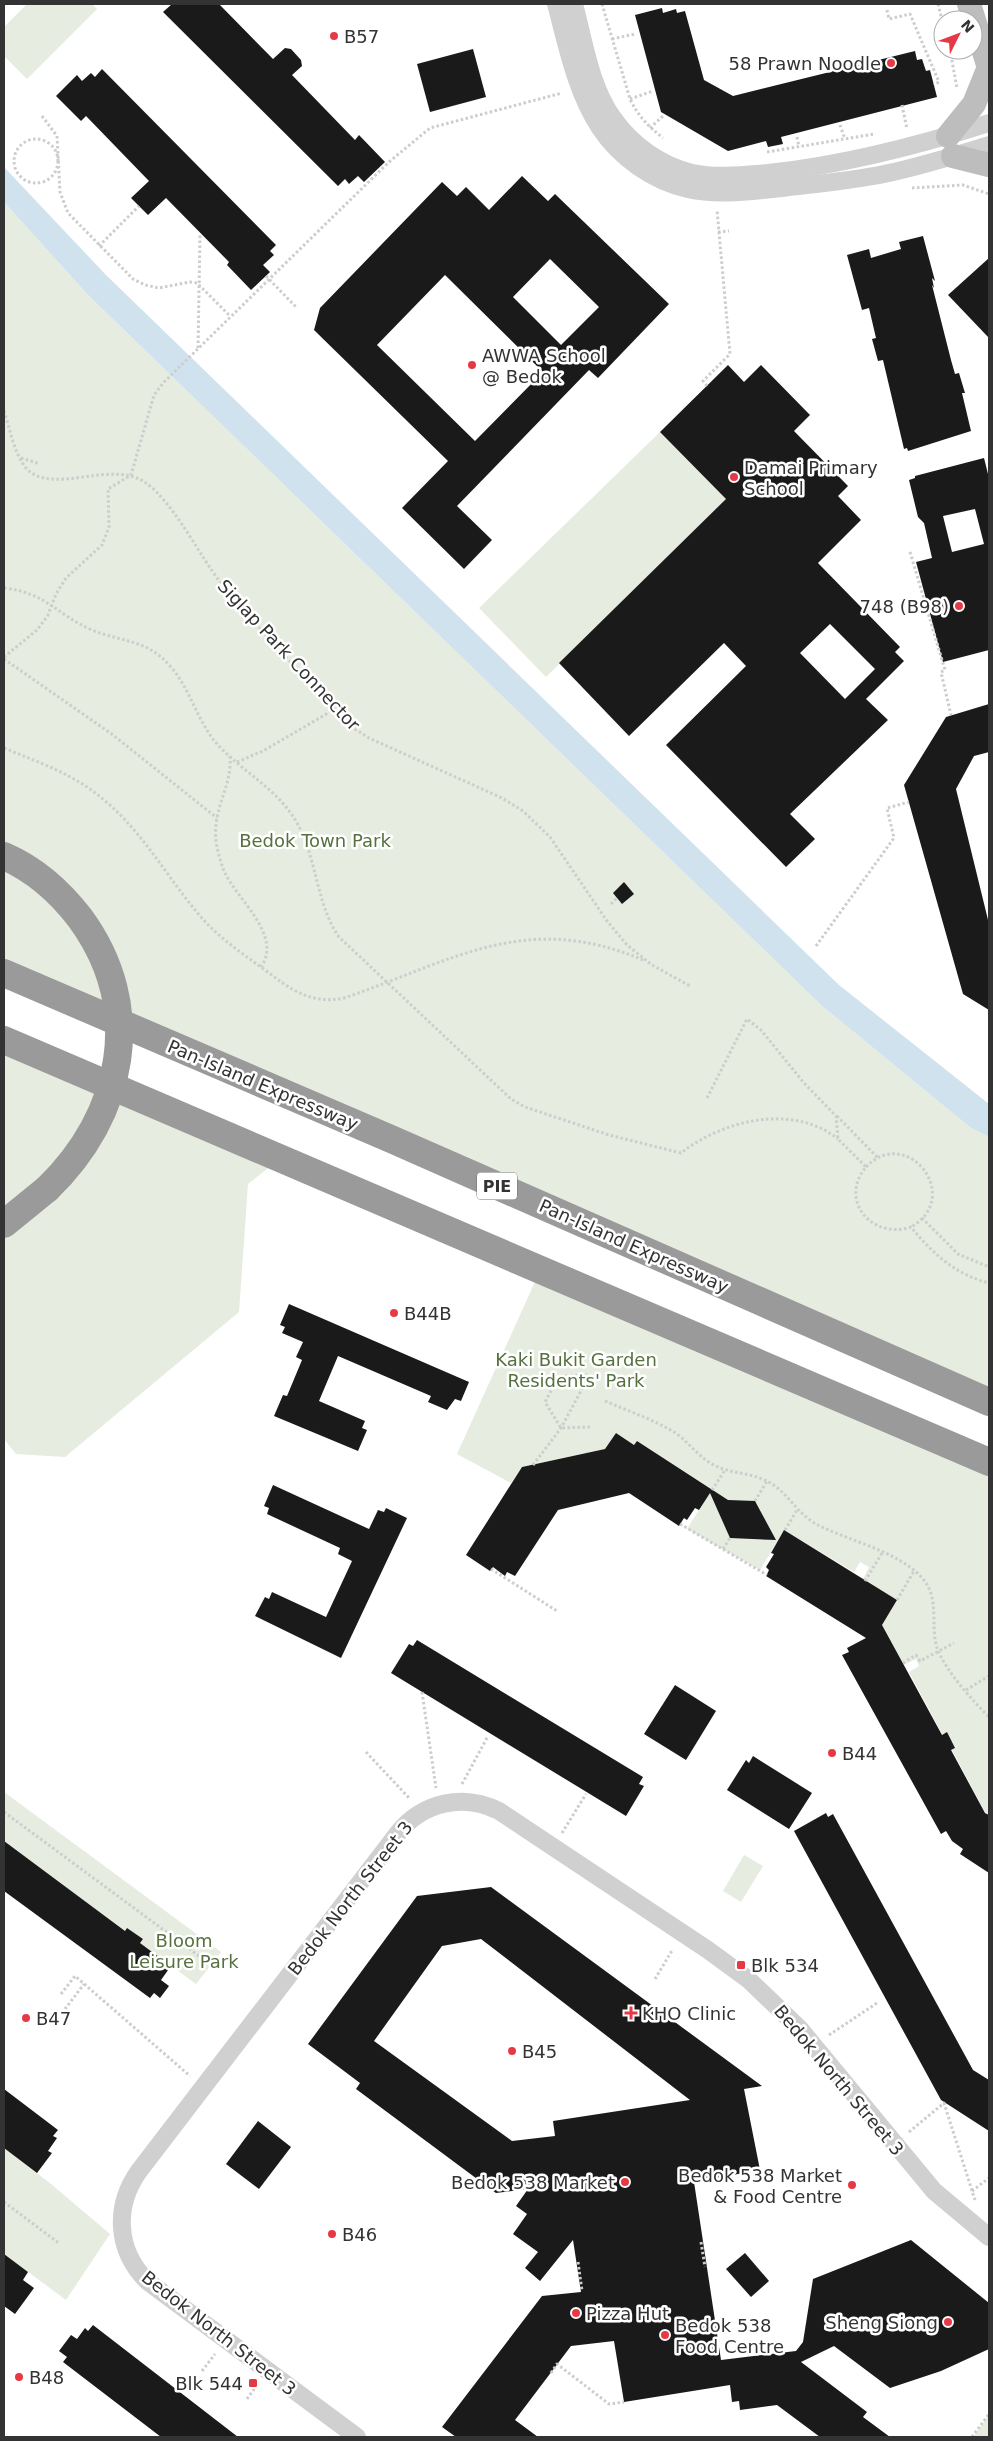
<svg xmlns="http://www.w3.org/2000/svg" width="993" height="2441" font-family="'DejaVu Sans',sans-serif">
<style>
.green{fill:#e6ecdf}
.water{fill:#cfe2ee}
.building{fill:#1a1a1a;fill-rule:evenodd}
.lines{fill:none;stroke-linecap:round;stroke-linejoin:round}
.path{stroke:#cdcdcd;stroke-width:3;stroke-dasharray:2.5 2.5;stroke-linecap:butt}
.minor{stroke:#d0d0d0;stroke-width:18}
.secondary{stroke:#bdbdbd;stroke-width:24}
.motorway{stroke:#9a9a9a;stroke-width:28}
.motorway-bridge{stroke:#9a9a9a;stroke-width:28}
.poi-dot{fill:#e63946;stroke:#fff;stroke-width:2}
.labels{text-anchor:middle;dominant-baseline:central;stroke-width:5;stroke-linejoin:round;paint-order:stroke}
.shield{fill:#fff;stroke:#707070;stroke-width:1}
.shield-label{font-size:16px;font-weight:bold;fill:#333}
.poi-label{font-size:18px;fill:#333;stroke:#fff;text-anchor:start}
.street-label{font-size:18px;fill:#333;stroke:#fff}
.park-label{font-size:18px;fill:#56703f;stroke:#fff}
</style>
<rect width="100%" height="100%" fill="#fff"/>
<g class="green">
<polygon points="27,4 92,4 97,9 27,79 4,56 4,27"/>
<polygon points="4,202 88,295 821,1005 971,1128 989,1137 989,1387 125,1013 117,978 4,848"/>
<polygon points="660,432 726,499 546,677 479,608"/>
<polygon points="4,856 73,910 115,1021 4,973"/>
<polygon points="4,1040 282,1157 248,1184 239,1312 65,1457 16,1454 4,1439"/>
<polygon points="539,1273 989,1471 989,1815 985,1812 952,1750 955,1748 947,1733 942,1734 909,1672 919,1666 916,1659 904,1665 882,1625 897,1600 863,1579 869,1567 860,1562 854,1572 784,1530 760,1570 687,1529 712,1489 637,1441 634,1445 616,1433 605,1449 522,1467 511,1483 457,1454"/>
<polygon points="4,1792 221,1952 196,1984 140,1943 143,1939 127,1928 125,1931 4,1841"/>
<polygon points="744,1855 763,1866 741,1902 723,1891"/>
<polygon points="4,2148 51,2184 110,2234 66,2300 4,2254"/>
<polygon points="989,2415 989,2437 973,2437"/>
</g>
<polygon class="water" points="4,167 106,275 839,985 989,1104 989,1137 971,1128 821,1005 88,295 4,202"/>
<g class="building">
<polygon points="172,4 219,4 273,59 285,48 291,49 301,60 302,66 292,75 355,140 359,135 385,162 364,182 358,176 349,184 345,179 338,186 163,12"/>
<polygon points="662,8 663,13 676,9 677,13 685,11 704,80 733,96 915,51 917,60 922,59 926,71 930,70 937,97 781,137 783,144 768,147 766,141 728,151 661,112 635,15"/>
<polygon points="473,49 486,97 430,112 417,64"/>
<polygon points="102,69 276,245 270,251 274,255 263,265 270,272 251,290 227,265 229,262 166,198 148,215 131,198 149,181 86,116 81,121 56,96 77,75 82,81 91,73 95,77"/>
<path d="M522,176L548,201L555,194L669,304L598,378L589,370L457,506L492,540L464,569L402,508L448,461L314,330L320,308L442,182L457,196L466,187L489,210ZM550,259L599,307L561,345L513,297ZM445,275L543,372L475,441L377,345Z"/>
<polygon points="923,236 935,281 932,278 934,288 932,285 951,360 955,374 959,373 965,393 962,393 971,431 908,451 907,448 904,449 883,360 878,361 872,339 876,338 869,308 862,310 847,255 869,249 871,258 901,249 899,242"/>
<polygon points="989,258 989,338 948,295"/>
<path d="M728,365L744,382L761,365L810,415L794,431L848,486L838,496L861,520L818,563L900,647L895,652L904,661L866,699L888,720L790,814L815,839L786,867L666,745L746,666L724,643L629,736L559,663L726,499L660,432ZM830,624L875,669L845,699L800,653Z"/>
<path d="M984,458L989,478V650L943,662L916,562L932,558L924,523L918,517L909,480L915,478V476ZM975,509L984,544L952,552L943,516Z"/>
<polygon points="989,704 989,752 974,756 956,789 989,924 989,1010 963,994 904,785 946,717"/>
<polygon points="624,882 634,894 622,904 613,893"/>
<polygon points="289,1304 469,1382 461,1401 455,1399 447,1410 428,1402 431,1396 338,1356 319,1401 365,1421 362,1428 367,1430 358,1451 274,1416 283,1395 287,1396 302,1360 296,1357 303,1342 282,1333 285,1327 280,1325"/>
<polygon points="616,1433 634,1445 637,1441 728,1500 755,1501 776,1540 730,1538 710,1493 699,1510 695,1508 687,1520 684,1518 679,1526 629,1493 558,1510 515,1576 507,1572 505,1576 493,1567 490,1571 466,1555 522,1467 605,1449"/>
<polygon points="273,1485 369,1529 378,1510 384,1512 386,1508 407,1518 341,1658 255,1616 265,1597 269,1599 272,1592 326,1617 352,1561 338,1554 340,1548 267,1514 269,1508 264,1506"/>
<polygon points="784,1530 897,1600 882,1625 942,1735 947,1732 955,1748 951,1750 985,1813 989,1815 989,1873 960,1854 963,1849 952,1841 946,1831 941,1834 842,1655 849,1652 847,1648 866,1638 766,1576 769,1570 766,1567 774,1554 771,1553"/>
<polygon points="417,1640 643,1777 639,1784 644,1786 626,1816 391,1673 409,1644 413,1646"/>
<polygon points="675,1685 716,1711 686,1760 644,1734"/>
<polygon points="753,1756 812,1793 789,1829 727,1790 746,1760 749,1763"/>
<polygon points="826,1813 828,1817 833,1814 973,2070 989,2080 989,2131 941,2100 794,1831"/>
<polygon points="4,1841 125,1931 127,1928 143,1939 140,1943 171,1966 161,1980 169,1986 160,1998 154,1993 150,1998 4,1891"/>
<path d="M491,1887L762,2086L744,2089L760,2170L694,2182L721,2360L796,2351L803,2342L813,2279L911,2240L989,2303V2349L941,2371L890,2388L834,2346L801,2362L867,2412L863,2417L890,2437H820L777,2405L740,2410L739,2401L732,2402L730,2385L624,2402L614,2341L571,2346L515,2420L538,2437H456L442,2427L542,2296L581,2292L573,2240L540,2281L525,2268L538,2252L513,2234L527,2214L516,2206L528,2189L496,2193L356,2089L360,2083L308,2044L417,1896ZM481,1939L690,2100L553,2121L555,2136L512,2141L374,2041L442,1946Z"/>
<polygon points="4,2089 58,2130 53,2136 57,2138 48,2151 52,2153 37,2173 4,2148"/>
<polygon points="258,2121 291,2147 259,2189 226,2164"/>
<polygon points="745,2253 769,2281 751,2297 726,2269"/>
<polygon points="4,2254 28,2272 23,2280 34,2288 15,2314 4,2306"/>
<polygon points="93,2325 238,2437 161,2437 63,2362 67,2357 59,2351 71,2335 77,2339 85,2328 88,2331"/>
</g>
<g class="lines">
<g class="path">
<path d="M602,4L630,99C638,116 648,126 663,138"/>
<polyline points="938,4 943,24"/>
<polyline points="887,10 889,19 910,14 939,82 934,85"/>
<polyline points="612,39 635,34"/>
<polyline points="950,50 957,88"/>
<polyline points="630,99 653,91"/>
<polyline points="902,105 907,129"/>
<polyline points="42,116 57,136 60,192 68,213 133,279 145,285 159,288 190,282 197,283 230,316"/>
<polyline points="840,125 845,139"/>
<polyline points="650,128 663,116"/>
<polyline points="797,137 799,147"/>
<circle cx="36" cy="161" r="22"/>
<polyline points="767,152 874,134"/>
<polyline points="912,188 963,185 989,194"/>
<polyline points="718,232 729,231"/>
<polyline points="99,246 139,206"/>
<polyline points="266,276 297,308"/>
<polyline points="198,348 200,233"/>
<polyline points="707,386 703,381 730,354 717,210"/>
<path d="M4,411C10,428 14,454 26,468C52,497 112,458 146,483C174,503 199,555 221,583C261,631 308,682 352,727L369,738L502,798L523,811L550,837L607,921L627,945L652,965L690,986"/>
<polyline points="21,458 40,464"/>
<polyline points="910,552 945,670 941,672 951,715"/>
<path d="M4,588C47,593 57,615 92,630C121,642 147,639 170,666C191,689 197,723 219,746C245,774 278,789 297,823C317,858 316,904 339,937L511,1099L525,1107L609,1135L681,1153C723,1120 793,1103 838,1139"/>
<polyline points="4,657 37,630 48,615 56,594 66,578 102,545 109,527 108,489 131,475 154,395 164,382 389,162 430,128 562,93"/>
<polyline points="4,659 113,735 217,818"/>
<path d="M4,748C40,763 74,774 104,800C144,833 168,879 201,917C219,938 243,954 265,970C290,989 311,1005 344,998C453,961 525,910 643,960"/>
<path d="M230,756C232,782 218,801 216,826C214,841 219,857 224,871C237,900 283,935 261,967"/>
<polyline points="237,762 263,751 335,709"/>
<polyline points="611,904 617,898"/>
<polyline points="816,946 894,838 887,808 909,802"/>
<path d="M707,1098L747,1019L761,1030L804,1083L836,1116L838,1139L866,1167C838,1200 872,1240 911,1227C932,1253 956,1275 989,1283"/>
<polyline points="837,1116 878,1158"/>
<path d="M866,1167C907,1124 964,1197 911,1227"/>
<polyline points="922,1218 958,1254 989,1267"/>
<path d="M605,1401C628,1411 652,1419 674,1432C689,1442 698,1457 714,1465C733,1475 754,1472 772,1484C789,1495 798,1514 816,1524C848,1541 899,1551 923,1579C940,1599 930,1625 937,1648C945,1670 972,1700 989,1717"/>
<polyline points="590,1427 561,1428 545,1402 559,1376 589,1375 591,1378"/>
<polyline points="533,1465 561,1428 589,1376"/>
<polyline points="712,1490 725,1470"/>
<polyline points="755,1501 767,1481"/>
<polyline points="680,1524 767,1575"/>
<polyline points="785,1530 797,1510"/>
<polyline points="723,1549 730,1538"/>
<polyline points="491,1569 557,1611"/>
<polyline points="865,1581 882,1553"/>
<polyline points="897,1600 914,1571"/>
<polyline points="903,1663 916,1655 920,1661 954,1643"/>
<polyline points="966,1690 989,1676"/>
<polyline points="422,1692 436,1788"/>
<polyline points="366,1752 410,1799"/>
<polyline points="462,1784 488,1736"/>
<polyline points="4,1812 199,1956"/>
<polyline points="562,1833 586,1794"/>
<polyline points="655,1979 673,1949"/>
<polyline points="61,1994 75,1976 190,2076"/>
<polyline points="62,2013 84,1984"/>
<polyline points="829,2035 877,2003"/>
<polyline points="909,2132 944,2103 975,2200"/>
<polyline points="972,2191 989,2178"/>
<polyline points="4,2202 60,2244"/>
<polyline points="701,2242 705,2267"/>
<polyline points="578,2262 582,2291"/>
<polyline points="202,2371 215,2354"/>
<polyline points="551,2373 557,2364 609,2404 624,2402"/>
<polyline points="247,2399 257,2385"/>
<polyline points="972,2437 989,2414"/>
</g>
<g class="minor">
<path d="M556,4C567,45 576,92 600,128C620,158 653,181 688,189C719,196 751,191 782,188C816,184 850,181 884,174C919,167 954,156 989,145"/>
<path d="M574,4C584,41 590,86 613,118C632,145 660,165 692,173C717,178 743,175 768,173C844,165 917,146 989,123"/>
<path d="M357,2437L147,2281C116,2250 114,2206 139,2171L398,1833C423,1802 463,1793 499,1811L708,1950L749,1980L800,2029L934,2191L989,2237"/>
</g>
<g class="secondary">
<polyline points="969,4 989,68"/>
<polyline points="948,136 974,104 989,67"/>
<polyline points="953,156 989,165"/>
</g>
<g class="motorway">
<polyline points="4,973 391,1139 989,1402"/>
<polyline points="4,1040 989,1462"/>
<polyline points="4,1224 47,1189"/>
</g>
<path class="motorway-bridge" d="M4,856C34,869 60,892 80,918C146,1008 124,1115 47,1189"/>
</g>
<g class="poi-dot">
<circle cx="334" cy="36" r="5"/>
<circle cx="891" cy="63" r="5"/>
<circle cx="472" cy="365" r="5"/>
<circle cx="734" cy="477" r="5"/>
<circle cx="959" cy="606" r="5"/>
<circle cx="394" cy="1313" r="5"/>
<circle cx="832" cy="1753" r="5"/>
<rect x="736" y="1960" width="10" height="10" rx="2.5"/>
<path d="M628.5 2005.5h5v5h5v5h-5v5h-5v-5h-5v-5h5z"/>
<circle cx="26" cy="2018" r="5"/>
<circle cx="512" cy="2051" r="5"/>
<circle cx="625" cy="2182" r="5"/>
<circle cx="852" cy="2185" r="5"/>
<circle cx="332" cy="2234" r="5"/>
<circle cx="576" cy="2313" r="5"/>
<circle cx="948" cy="2322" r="5"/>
<circle cx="665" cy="2335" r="5"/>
<circle cx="19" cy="2377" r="5"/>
<rect x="248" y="2378" width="10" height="10" rx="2.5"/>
</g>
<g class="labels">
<rect class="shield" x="477" y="1172.5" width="40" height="27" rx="4"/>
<g class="shield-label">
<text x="497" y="1186">PIE</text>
</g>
<g class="poi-label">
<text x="344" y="36">B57</text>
<text x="881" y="63" text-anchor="end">58 Prawn Noodle</text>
<text x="482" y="355">AWWA School<tspan x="482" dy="21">@ Bedok</tspan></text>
<text x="744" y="467">Damai Primary<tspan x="744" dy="21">School</tspan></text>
<text x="949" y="606" text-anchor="end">748 (B98)</text>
<text x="404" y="1313">B44B</text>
<text x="842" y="1753">B44</text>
<text x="751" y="1965">Blk 534</text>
<text x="642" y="2013">KHO Clinic</text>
<text x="36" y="2018">B47</text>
<text x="522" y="2051">B45</text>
<text x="842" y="2175" text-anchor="end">Bedok 538 Market<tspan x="842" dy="21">&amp; Food Centre</tspan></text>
<text x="615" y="2182" text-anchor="end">Bedok 538 Market</text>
<text x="342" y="2234">B46</text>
<text x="586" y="2313">Pizza Hut</text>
<text x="938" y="2322" text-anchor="end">Sheng Siong</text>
<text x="675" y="2325">Bedok 538<tspan x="675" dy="21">Food Centre</tspan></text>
<text x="29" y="2377">B48</text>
<text x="243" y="2383" text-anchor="end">Blk 544</text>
</g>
<g class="street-label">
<text transform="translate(289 655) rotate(47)">Siglap Park Connector</text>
<text transform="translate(263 1085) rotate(23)">Pan-Island Expressway</text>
<text transform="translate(634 1246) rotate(24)">Pan-Island Expressway</text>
<text transform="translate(350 1898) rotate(-52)">Bedok North Street 3</text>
<text transform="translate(839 2080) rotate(50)">Bedok North Street 3</text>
<text transform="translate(219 2333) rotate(38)">Bedok North Street 3</text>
</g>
<g class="park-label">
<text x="315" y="840">Bedok Town Park</text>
<text x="576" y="1359">Kaki Bukit Garden<tspan x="576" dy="21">Residents' Park</tspan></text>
<text x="184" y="1940">Bloom<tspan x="184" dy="21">Leisure Park</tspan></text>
</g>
</g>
<rect width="993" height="2441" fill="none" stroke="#333333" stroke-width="10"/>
<g transform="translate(958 35) rotate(48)"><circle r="24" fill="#ffffff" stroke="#adadad"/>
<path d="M0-4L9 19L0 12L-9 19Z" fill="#e63946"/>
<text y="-8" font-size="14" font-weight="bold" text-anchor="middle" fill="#333333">N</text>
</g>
</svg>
